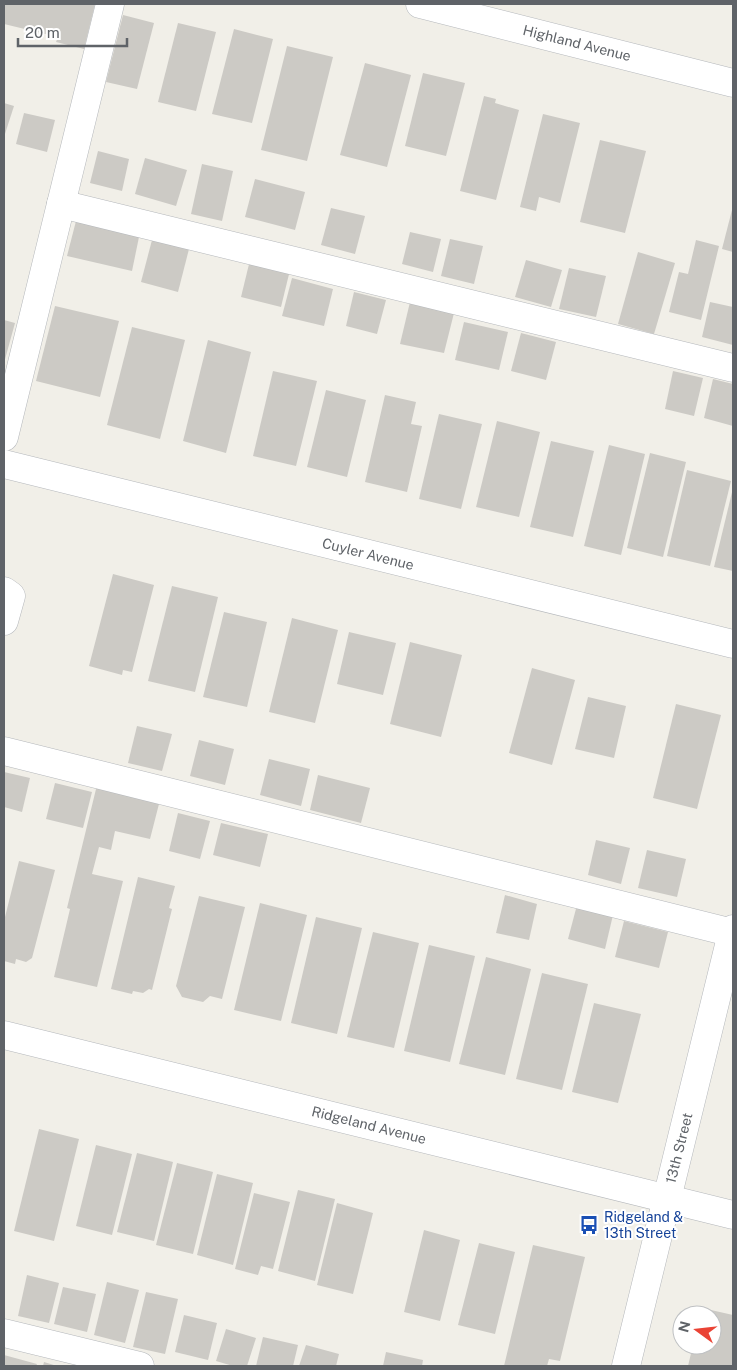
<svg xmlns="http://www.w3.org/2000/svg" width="737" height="1370" font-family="'Public Sans',sans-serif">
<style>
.building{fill:#cccac5}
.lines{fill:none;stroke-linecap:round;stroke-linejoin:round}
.minor-casing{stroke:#b5b8bc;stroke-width:29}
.minor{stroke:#fff;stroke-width:28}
.labels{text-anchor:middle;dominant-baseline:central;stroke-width:4;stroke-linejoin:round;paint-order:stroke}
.street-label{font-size:14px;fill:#5f6368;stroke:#fff}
.transit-label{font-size:14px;fill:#164399;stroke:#fff;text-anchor:start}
</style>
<rect width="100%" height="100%" fill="#f1efe8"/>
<g class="building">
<polygon points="4,4 95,4 84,49 56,42 58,37 4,24"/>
<polygon points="123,15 154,23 137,89 106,82"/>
<polygon points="178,23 216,32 196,111 158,102"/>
<polygon points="234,29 273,39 252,123 212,114"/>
<polygon points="287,46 333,57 307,161 261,150"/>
<polygon points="365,63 411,75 387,167 340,155"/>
<polygon points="423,73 465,83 446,156 405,146"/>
<polygon points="484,96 496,99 495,103 519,110 496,200 460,191"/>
<polygon points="4,103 14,106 4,137"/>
<polygon points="24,113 55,120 47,152 16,144"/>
<polygon points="543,114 580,123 560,203 539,197 536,211 520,207"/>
<polygon points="600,140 646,151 625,233 580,222"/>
<polygon points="98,151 129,159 122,191 90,183"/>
<polygon points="145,158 187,170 176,206 135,194"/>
<polygon points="202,164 233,171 222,221 191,214"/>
<polygon points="255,179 305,192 295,230 245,217"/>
<polygon points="733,206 733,252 722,249"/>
<polygon points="331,208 365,216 355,254 321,245"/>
<polygon points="76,221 139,237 132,271 67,256"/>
<polygon points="410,232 441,239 433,272 402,264"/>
<polygon points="450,239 483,246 474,284 441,276"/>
<polygon points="152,240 189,249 178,292 141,282"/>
<polygon points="696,240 719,246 701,320 669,312 679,272 688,274"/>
<polygon points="638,252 675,263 654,334 618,324"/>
<polygon points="250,260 290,270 281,307 241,297"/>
<polygon points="526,260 562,270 551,307 515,297"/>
<polygon points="569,268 606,276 596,317 559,309"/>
<polygon points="292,278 333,289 324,326 282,316"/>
<polygon points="354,292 386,300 377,334 346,326"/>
<polygon points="410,302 454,313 444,353 400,344"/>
<polygon points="710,302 733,307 733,345 702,337"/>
<polygon points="55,306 119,321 100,397 36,381"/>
<polygon points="4,320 15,323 4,363"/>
<polygon points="464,322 508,332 499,370 455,360"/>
<polygon points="132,327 185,340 160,439 107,425"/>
<polygon points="521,333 556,342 546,380 511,371"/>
<polygon points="208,340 251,352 226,453 183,441"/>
<polygon points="273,371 317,381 296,466 253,456"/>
<polygon points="673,371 703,378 694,416 665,409"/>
<polygon points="713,379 733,384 733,426 704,418"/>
<polygon points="326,390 366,400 347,477 307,467"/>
<polygon points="385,395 416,402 411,424 422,426 407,492 365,482"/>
<polygon points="439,414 482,424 461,509 419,499"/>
<polygon points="497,421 540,432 519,517 476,507"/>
<polygon points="551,441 594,451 573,537 530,527"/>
<polygon points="609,445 645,454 621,555 584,546"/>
<polygon points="650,453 686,462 663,557 627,548"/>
<polygon points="687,470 731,481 710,566 667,556"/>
<polygon points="733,488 733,571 714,567"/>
<polygon points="113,574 154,585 132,672 123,670 122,675 89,666"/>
<polygon points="172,586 218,597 195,692 148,681"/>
<polygon points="224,612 267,622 247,707 203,697"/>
<polygon points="292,618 338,630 315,723 269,712"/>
<polygon points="349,632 396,643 383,695 337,684"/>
<polygon points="410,642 462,655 441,737 390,724"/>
<polygon points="532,668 575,680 552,765 509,753"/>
<polygon points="588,697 626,706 614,758 575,749"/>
<polygon points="676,704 721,715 697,809 653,798"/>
<polygon points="137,726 172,734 162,771 128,763"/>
<polygon points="199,740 234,749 225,785 190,776"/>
<polygon points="269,759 310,769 301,806 260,795"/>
<polygon points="4,772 30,778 22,812 4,807"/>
<polygon points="318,775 370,788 361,823 310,810"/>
<polygon points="55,783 92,792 83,828 46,819"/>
<polygon points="97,785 160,800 150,839 115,831 111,850 99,847 92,874 123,881 97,987 54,977 70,909 67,908"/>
<polygon points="178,813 210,821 200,859 169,851"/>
<polygon points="221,823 268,834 260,867 213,855"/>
<polygon points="596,840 630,848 621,884 588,875"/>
<polygon points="647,850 686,859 677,897 638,888"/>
<polygon points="19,861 55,870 32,958 26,962 16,959 15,964 4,961 4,921"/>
<polygon points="138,877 175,886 169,908 172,909 152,990 149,989 143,993 133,991 132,994 111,989"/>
<polygon points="505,895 537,904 529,940 496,933"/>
<polygon points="199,896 245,907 222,999 210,996 203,1002 182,997 176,986"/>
<polygon points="260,903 307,915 281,1021 234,1010"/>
<polygon points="577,905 613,915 605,949 568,939"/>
<polygon points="316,917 362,928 337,1034 291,1023"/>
<polygon points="624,921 668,932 659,968 615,957"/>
<polygon points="373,932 419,943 394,1048 347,1037"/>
<polygon points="429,945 475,956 450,1062 404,1051"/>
<polygon points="486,957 531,969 505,1075 459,1064"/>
<polygon points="542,973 588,984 562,1090 516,1079"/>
<polygon points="594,1003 641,1014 618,1103 572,1092"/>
<polygon points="39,1129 79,1139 54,1241 14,1231"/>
<polygon points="96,1145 132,1154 112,1235 76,1226"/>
<polygon points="137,1153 173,1162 154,1241 117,1232"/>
<polygon points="177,1163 213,1172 193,1254 156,1245"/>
<polygon points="217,1174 253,1183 233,1265 197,1255"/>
<polygon points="298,1190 335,1199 315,1281 278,1271"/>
<polygon points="254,1193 290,1202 273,1269 261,1266 258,1275 235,1269"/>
<polygon points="337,1203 373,1213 353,1294 317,1285"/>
<polygon points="424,1230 460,1240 440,1321 404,1312"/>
<polygon points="479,1243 515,1252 495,1334 458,1325"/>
<polygon points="533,1245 585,1257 560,1361 549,1359 547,1366 504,1366"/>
<polygon points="27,1275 59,1283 49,1323 18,1316"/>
<polygon points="107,1282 139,1290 125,1343 94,1335"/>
<polygon points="63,1287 96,1294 87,1332 54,1324"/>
<polygon points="146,1292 178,1299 165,1354 133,1347"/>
<polygon points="702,1308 733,1315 733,1366 688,1366 693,1345 712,1345 712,1315 700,1315"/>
<polygon points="184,1315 217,1323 208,1360 175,1352"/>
<polygon points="226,1329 256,1338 247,1366 233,1366 216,1361"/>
<polygon points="263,1337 298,1345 293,1366 256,1366"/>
<polygon points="306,1345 339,1354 336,1366 299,1366"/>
<polygon points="386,1352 423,1360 422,1366 383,1366"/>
<polygon points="4,1355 37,1364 36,1366 4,1366"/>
<polygon points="44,1362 57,1366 43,1366"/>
</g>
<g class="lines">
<g class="minor-casing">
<g id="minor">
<polyline points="420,4 733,83"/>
<polyline points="61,204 733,368"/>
<polyline points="4,437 110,4"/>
<polyline points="4,464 733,644"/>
<polyline points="4,591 11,596 4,621"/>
<polyline points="4,751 733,933"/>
<polyline points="4,1035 733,1215"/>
<polyline points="4,1333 140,1366"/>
<polyline points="626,1366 733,929"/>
</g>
</g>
<use href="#minor" class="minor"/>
</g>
<defs>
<g id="bus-bare" transform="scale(1.5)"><path d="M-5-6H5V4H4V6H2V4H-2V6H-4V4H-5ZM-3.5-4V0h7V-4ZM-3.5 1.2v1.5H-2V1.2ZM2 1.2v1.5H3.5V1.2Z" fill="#1a4fb4" stroke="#fff" stroke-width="2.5" paint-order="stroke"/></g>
</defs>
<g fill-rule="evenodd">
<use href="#bus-bare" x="589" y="1225"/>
</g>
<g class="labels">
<g class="street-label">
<text transform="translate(577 43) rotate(14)">Highland Avenue</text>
<text transform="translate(368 554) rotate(14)">Cuyler Avenue</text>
<text transform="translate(369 1125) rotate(14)">Ridgeland Avenue</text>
<text transform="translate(679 1148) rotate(-76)">13th Street</text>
</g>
<g class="transit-label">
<text x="604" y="1217">Ridgeland &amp;<tspan x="604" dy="16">13th Street</tspan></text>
</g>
</g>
<rect width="737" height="1370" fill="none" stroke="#5f6368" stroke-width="10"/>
<g transform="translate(697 1330) rotate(285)"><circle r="24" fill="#ffffff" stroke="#bfc1c3"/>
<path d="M0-4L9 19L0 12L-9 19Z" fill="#ea4335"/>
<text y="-8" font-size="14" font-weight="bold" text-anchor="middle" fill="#5f6368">N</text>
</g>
<path d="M18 38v8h109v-8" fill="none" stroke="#5f6368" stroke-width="2.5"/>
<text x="25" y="38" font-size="15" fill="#5f6368" stroke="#ffffff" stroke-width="4" paint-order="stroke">20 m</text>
</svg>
